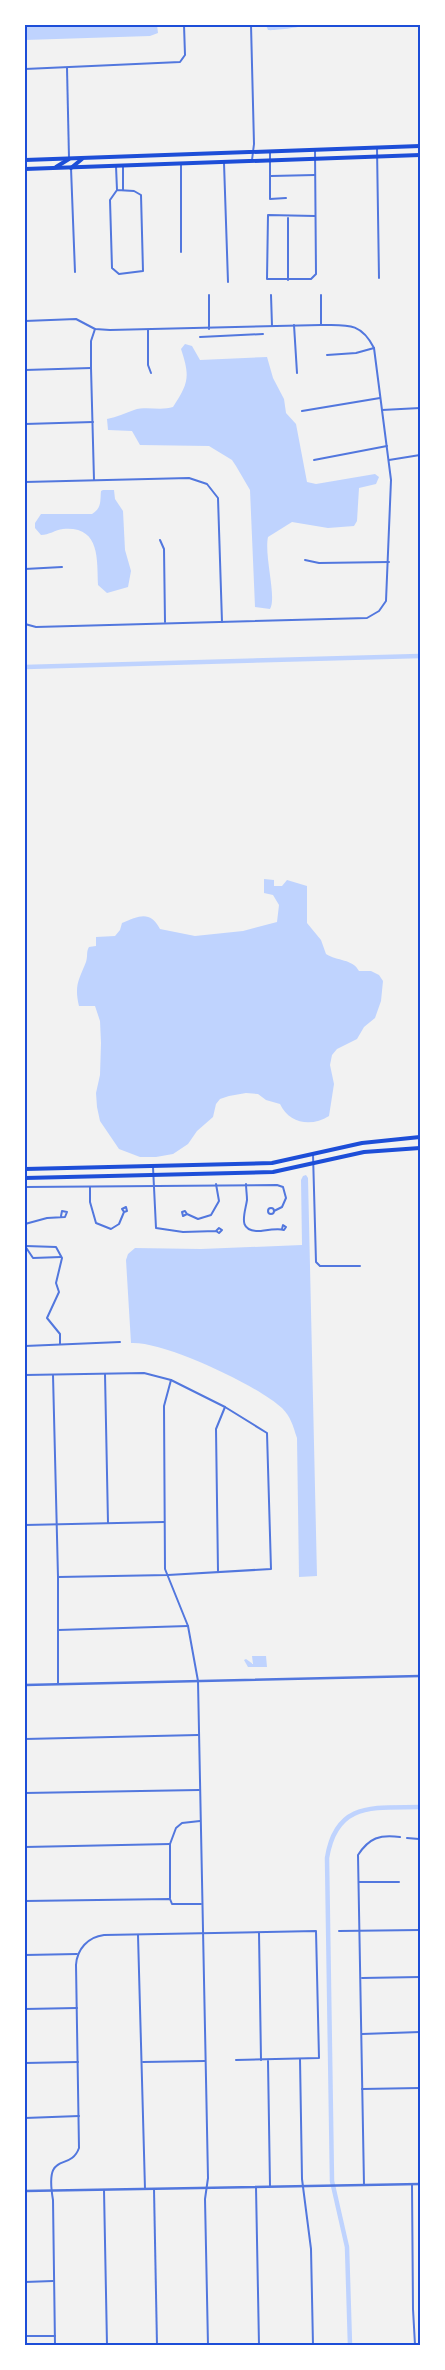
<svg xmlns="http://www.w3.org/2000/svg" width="445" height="2370" font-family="Commissioner,sans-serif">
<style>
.water{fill:#bfd3fe}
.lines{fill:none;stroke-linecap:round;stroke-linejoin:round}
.canal{stroke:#bfd3fe;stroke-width:4.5}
.minor{stroke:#5277de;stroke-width:2}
.tertiary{stroke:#5277de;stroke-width:2.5}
.primary{stroke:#1d4ed8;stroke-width:4}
.neatline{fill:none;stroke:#1d4ed8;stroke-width:2}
</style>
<rect width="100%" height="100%" fill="#f2f2f2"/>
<g class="water">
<polygon points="25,25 157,25 158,33 150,36 25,40"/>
<path d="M266,25H306C302,27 273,31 268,30Z"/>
<path d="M185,344L192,346L200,360L267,357L273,378L284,399L286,413L296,424L307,482L316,484L375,474L379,477L376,484L359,488L357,521L354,526L328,528L292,522L268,537C264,556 277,598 270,609L255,607L250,490L236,466L232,460L209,446L140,445L132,431L108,430L107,419C117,417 125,413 134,410C146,406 161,411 173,407C189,383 190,376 181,349Z"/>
<path d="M103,490H114L115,499L123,511L125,550L131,571L128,587L107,593L98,585C97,558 100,526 63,529C55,530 49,535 41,535L35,528V523L41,514H92C102,508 100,501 101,491Z"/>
<path d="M264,879L274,880V886H282L287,880L307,886V923L321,940L326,954C337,961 353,959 359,971H371L379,975L383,981L381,1001L375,1018L364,1027L357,1039L337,1049L332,1055L330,1065L334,1084L329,1116C312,1127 289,1124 280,1104L266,1100L258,1094L246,1093L229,1096L220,1099L216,1104L213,1117L197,1131L188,1144L173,1154L156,1157H140L119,1149L100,1121L97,1107L96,1093L100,1075L101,1043L100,1021L95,1006H79C74,985 79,980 86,962C88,956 86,952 89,947L96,946V937L115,936L120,930L122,923C139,916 150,910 160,929L195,936L243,931L277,922L279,905L273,895L264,893Z"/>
<path d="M303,1176L306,1175L308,1178L317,1576L299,1577L297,1438C293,1426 291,1417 282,1408C257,1385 164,1341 131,1343L126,1260L128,1254L135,1248L201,1249L302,1245L301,1180Z"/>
<polygon points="252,1656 266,1656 267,1667 248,1667 244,1660 246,1659 253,1664"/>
</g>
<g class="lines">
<g class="canal">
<polyline points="25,667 420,656"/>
<path d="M350,2345L347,2247L332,2181L327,1858C336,1801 374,1808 420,1807"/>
</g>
<g class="minor">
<polyline points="251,25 254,144 252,160"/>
<polyline points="67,68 69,158"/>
<polyline points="25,69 180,62 185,55 184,25"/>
<polyline points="377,148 379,278"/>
<polyline points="315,150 316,274 311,279 267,279 268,215 315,216"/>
<polyline points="270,152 270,199 286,198"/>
<polyline points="224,163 228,282"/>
<polyline points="181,164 181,252"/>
<polyline points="123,165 123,190"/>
<polyline points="116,166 117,190 110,200 112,268 119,274 143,271 141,195 134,191 117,190"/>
<polyline points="71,168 75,272"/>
<polyline points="271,176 315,175"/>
<polyline points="288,218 288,280"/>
<polyline points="209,295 209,329"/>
<polyline points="271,295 272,326"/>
<polyline points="321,295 321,325"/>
<path d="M25,321L76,319L95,329L110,330L321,325C347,325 361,322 374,348L391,480L386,601L379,611L367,618L36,627L25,624"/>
<polyline points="294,325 297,373"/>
<polyline points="148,330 148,365 151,373"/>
<polyline points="200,337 263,334"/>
<polyline points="327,355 356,353 374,348"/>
<polyline points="25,370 91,368"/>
<polyline points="382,410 420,408"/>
<polyline points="302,411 380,398"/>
<polyline points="25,424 93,422"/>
<polyline points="314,460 387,446"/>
<polyline points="389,460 420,455"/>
<polyline points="94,480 91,368 91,341 95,329"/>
<polyline points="25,482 189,478 207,484 218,498 222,622"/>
<polyline points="160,540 164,549 165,622"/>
<polyline points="305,560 319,563 389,562"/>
<polyline points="25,569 62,567"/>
<polyline points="313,1154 316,1262 320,1266 360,1266"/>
<polyline points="153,1167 156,1228 183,1232 216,1231 219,1233 222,1230 219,1228 216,1231"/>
<path d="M246,1184C246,1189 247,1195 247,1200C245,1214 236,1232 261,1231C268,1230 278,1228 284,1230L286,1227L283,1225L282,1229"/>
<polyline points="25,1187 277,1185 283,1187 286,1198 282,1207 274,1211"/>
<polyline points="90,1187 90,1202 96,1223 111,1229 119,1224 124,1212 127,1211 126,1207 122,1209 124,1212"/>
<circle cx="271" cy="1211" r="3"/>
<polyline points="187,1214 183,1216 182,1212 185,1211 187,1214 198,1219 211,1215 219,1201 216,1184"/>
<polyline points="25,1224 47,1218 65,1217 67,1212 62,1211 61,1216"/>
<polyline points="25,1246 33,1258 61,1257"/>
<polyline points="26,1246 56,1247 62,1258 56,1283 59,1292 47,1318 60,1334 60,1344"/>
<polyline points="25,1346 120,1342"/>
<polyline points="105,1374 108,1523"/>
<polyline points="25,1375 144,1373 171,1380 225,1407 267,1433 271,1569 168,1575 58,1577"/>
<polyline points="53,1375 58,1577 58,1683"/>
<polyline points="171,1380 164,1406 165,1569 188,1626 198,1681 208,2178 205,2199 208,2345"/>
<polyline points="25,1525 164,1522"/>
<polyline points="218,1571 216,1429 225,1407"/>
<polyline points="58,1630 188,1626"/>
<polyline points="25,1739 198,1735"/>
<polyline points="25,1793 199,1790"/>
<polyline points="407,1838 419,1839"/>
<polyline points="419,1839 420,1899"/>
<polyline points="25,1847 170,1844"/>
<polyline points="359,1882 399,1882"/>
<polyline points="170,1898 170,1844 176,1828 182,1823 200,1821"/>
<polyline points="25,1901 170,1899 172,1904 201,1904"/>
<polyline points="339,1931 420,1930"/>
<polyline points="259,1933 261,2060"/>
<polyline points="138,1935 145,2189"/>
<polyline points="25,1955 77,1954"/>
<polyline points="362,1978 420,1977"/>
<polyline points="25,2009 77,2008"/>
<polyline points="362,2034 420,2032"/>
<polyline points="300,2059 302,2179 311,2249 313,2345"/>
<polyline points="268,2061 270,2186"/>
<polyline points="143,2062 205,2061"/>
<polyline points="25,2063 78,2062"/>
<polyline points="362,2089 420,2088"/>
<polyline points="25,2118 79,2116"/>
<path d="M364,2185L358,1855C369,1838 380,1834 400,1837"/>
<polyline points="412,2185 413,2309 415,2345"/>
<polyline points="256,2187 259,2345"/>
<polyline points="154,2189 157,2345"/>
<polyline points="104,2190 107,2345"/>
<polyline points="25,2282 53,2281"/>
<polyline points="25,2336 55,2336"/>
<path d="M55,2345L53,2200C44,2148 70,2173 79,2148L76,1965C77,1949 88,1937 104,1935L316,1931L319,2058L236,2060"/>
</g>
<g class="tertiary">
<polyline points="25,1685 420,1676"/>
<polyline points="25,2191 420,2184"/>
</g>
<g class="primary">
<polyline points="25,160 420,146"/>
<polyline points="56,167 69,159"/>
<polyline points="71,168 82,159"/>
<polyline points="25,169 420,155"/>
<polyline points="25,1169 272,1163 362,1143 420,1137"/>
<polyline points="25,1178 273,1172 364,1152 420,1148"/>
</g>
</g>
<rect width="445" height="2370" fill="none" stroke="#ffffff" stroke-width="52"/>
<rect x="26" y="26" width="393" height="2318" class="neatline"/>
</svg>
